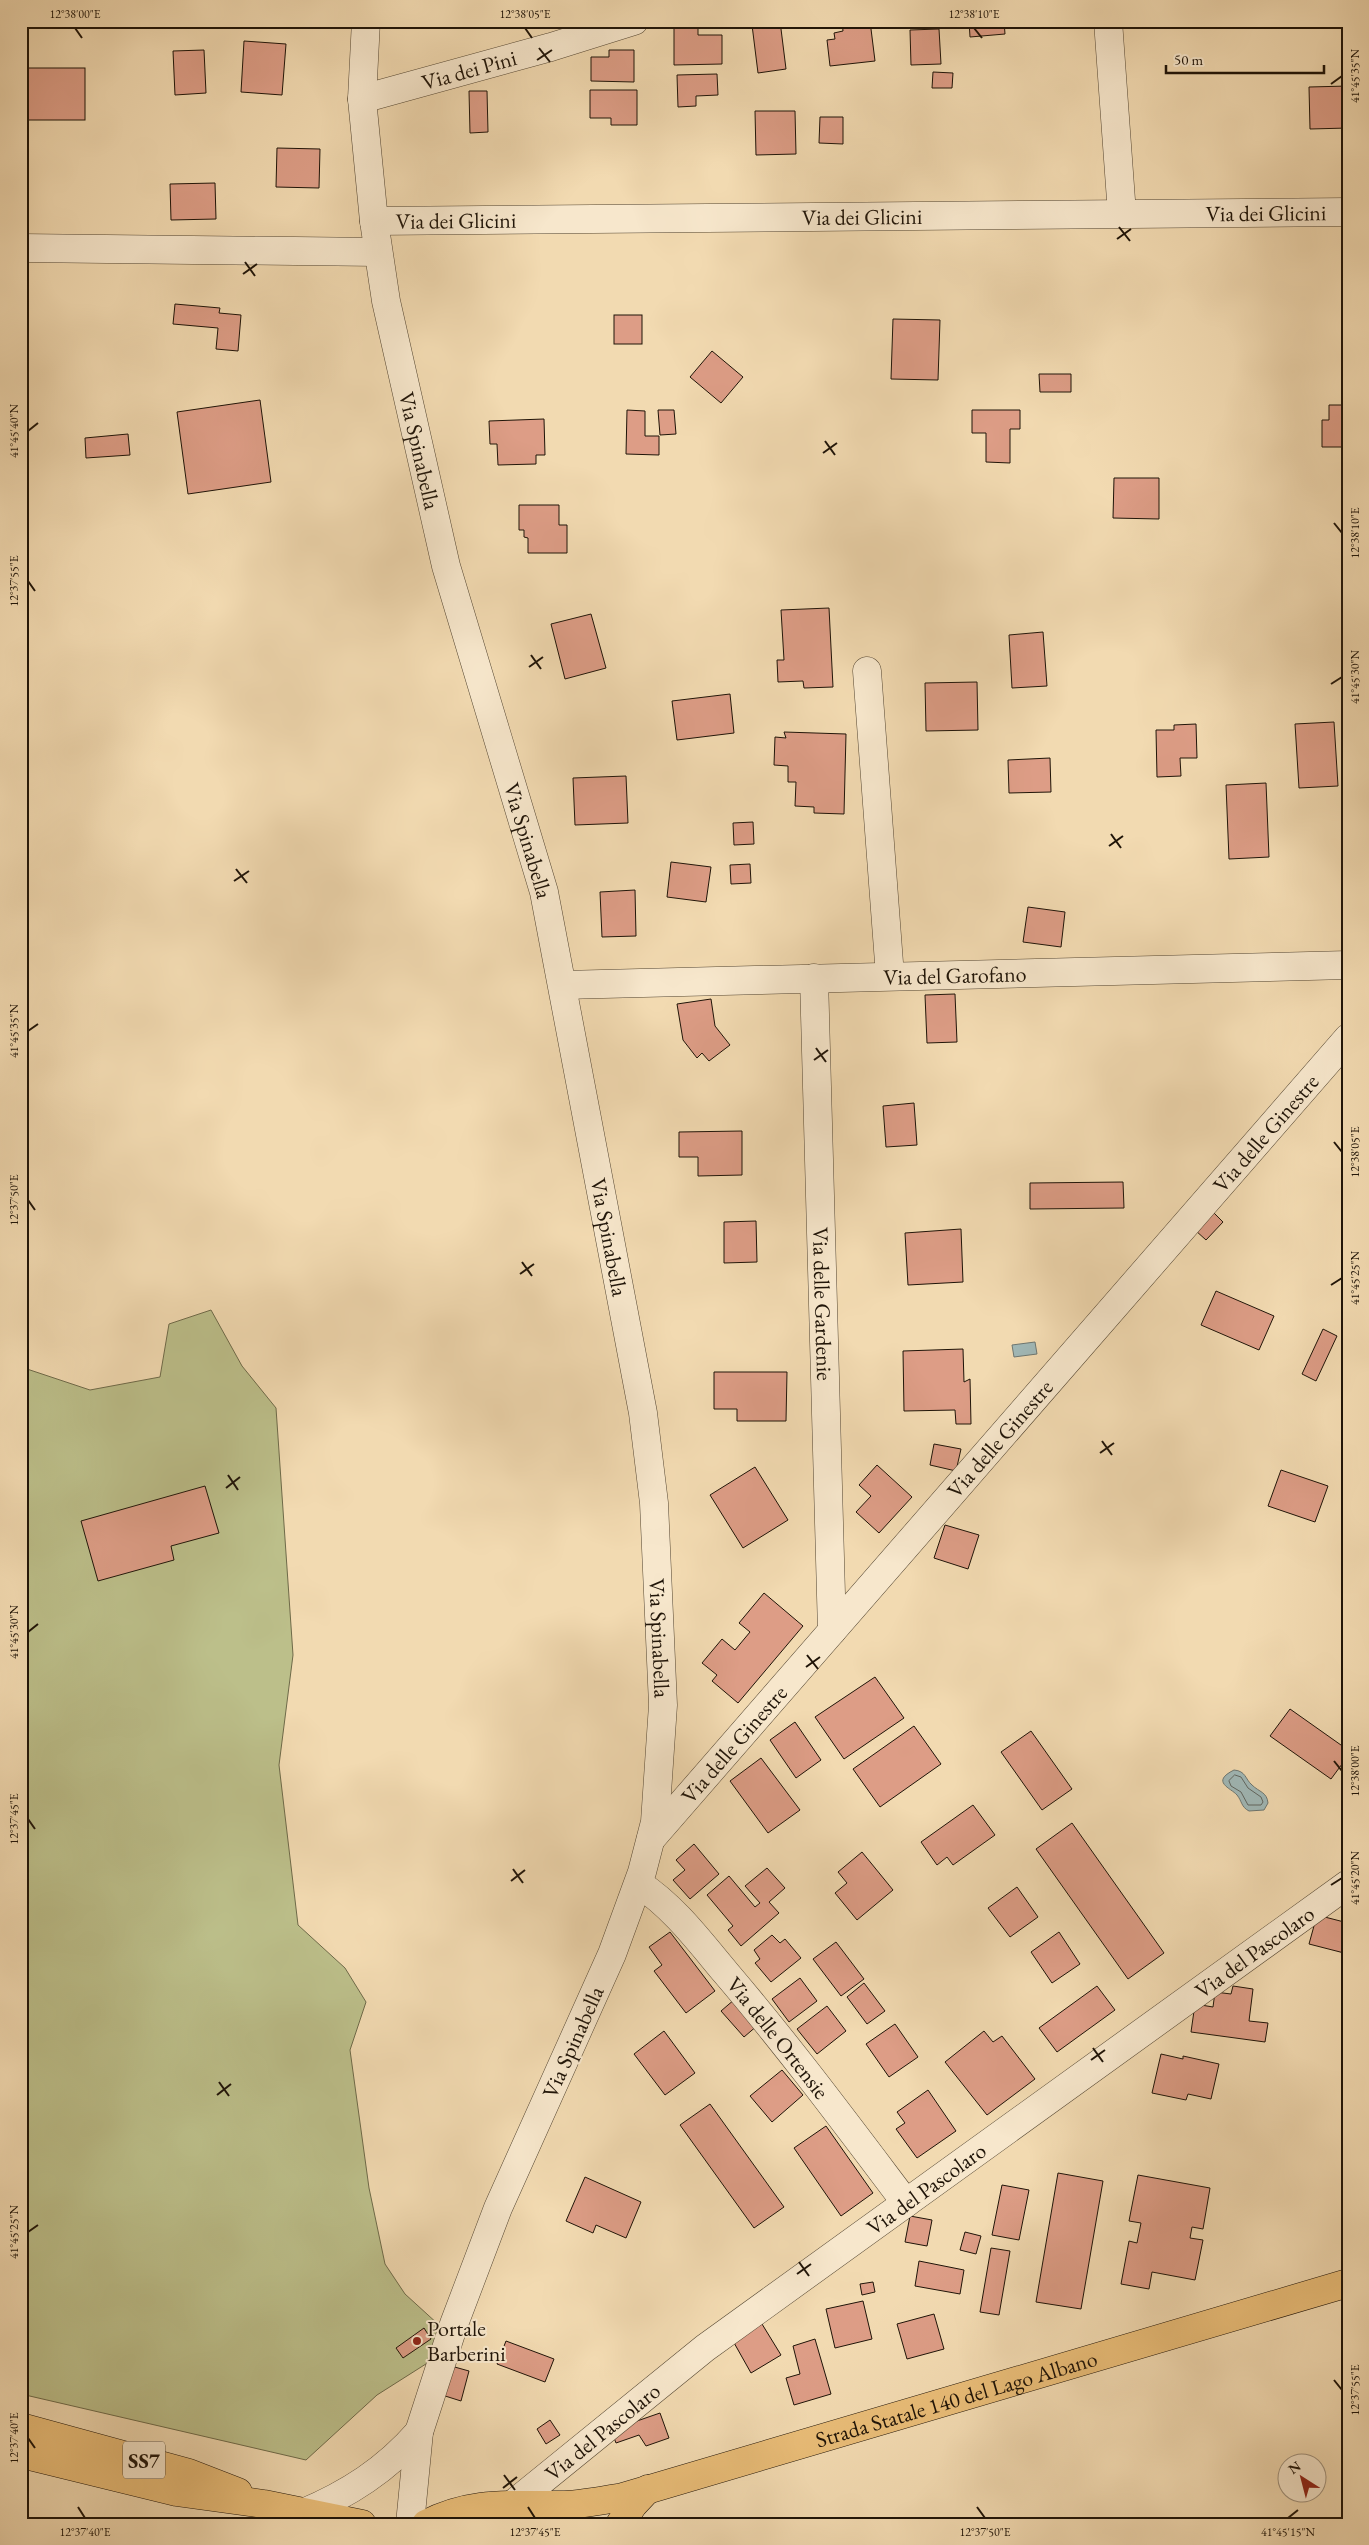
<svg xmlns="http://www.w3.org/2000/svg" width="1369" height="2545" font-family="'EB Garamond',serif">
<style>
.green{fill:#bcbf8a;stroke:#6e6a49}
.water{fill:#a0b8b7;stroke:#6c7671}
.lines{fill:none;stroke-linecap:round;stroke-linejoin:round}
.shore{stroke:#606660;stroke-width:1}
.building{fill:#dd9d86;stroke:#1f1408}
.minor-casing{stroke:#544632;stroke-width:29}
.major-casing{stroke:#1f1408;stroke-width:29}
.minor{stroke:#f7e7cc;stroke-width:28}
.major{stroke:#e9bd78;stroke-width:28}
.ticks{fill:none;stroke:#1f1408;stroke-width:2}
.poi-dot{fill:#8f2418;stroke:#f7e7cc;stroke-width:2}
.labels{text-anchor:middle;dominant-baseline:central;stroke-width:4;stroke-linejoin:round;paint-order:stroke}
.shield{fill:#f7e7cc;stroke:#605343;stroke-width:1}
.shield-label{font-size:21px;font-weight:bold;fill:#1f1408}
.street-label{font-size:22px;fill:#1f1408;stroke:#f7e7cc}
.poi-label{font-size:22px;fill:#1f1408;stroke:#f7e7cc;text-anchor:start}
.neatline{fill:none;stroke:#1f1408;stroke-width:2}
.ticks-label{font-size:12px;text-anchor:middle;fill:#1f1408}
</style>
<rect width="100%" height="100%" fill="#f2dab1"/>
<filter id="stains"><feTurbulence type="fractalNoise" baseFrequency=".004" numOctaves="4"/><feColorMatrix values="0 0 0 0 .2 0 0 0 0 .09 0 0 0 0 .02 0 0 0 .5 -.17"/></filter>
<radialGradient id="worn" r=".72"><stop offset=".6" stop-color="#630" stop-opacity="0"/><stop offset="1" stop-color="#630" stop-opacity=".3"/></radialGradient>
<polygon class="green" points="211,1310 242,1366 276,1408 293,1655 279,1765 298,1925 345,1968 366,2002 350,2050 369,2188 385,2264 405,2294 439,2325 429,2362 377,2395 306,2460 21,2394 21,1474 28,1456 21,1421 21,1367 90,1390 160,1377 169,1324"/>
<g class="water">
<polygon points="1035,1342 1037,1354 1014,1357 1012,1345"/>
<path d="M1234,1770C1246,1771 1245,1779 1252,1785C1259,1792 1267,1792 1268,1803L1264,1810L1249,1811C1241,1807 1242,1801 1237,1795C1231,1788 1210,1782 1234,1770Z"/>
</g>
<g class="lines">
<polygon class="shore" points="1235,1775 1241,1777 1248,1788 1261,1797 1263,1802 1261,1805 1248,1805 1241,1792 1231,1786 1229,1781"/>
</g>
<g class="building">
<polygon points="780,21 786,69 758,73 752,25"/>
<polygon points="842,21 870,21 875,61 830,66 827,40 835,39 834,33 843,31"/>
<polygon points="969,21 1004,21 1005,34 970,37"/>
<polygon points="674,28 698,28 698,35 722,35 722,64 674,65"/>
<polygon points="939,29 941,64 911,65 910,30"/>
<polygon points="244,41 286,44 282,95 241,92"/>
<polygon points="204,50 206,93 175,95 173,51"/>
<polygon points="609,50 634,50 634,82 591,81 591,57 609,57"/>
<rect x="21" y="68" width="64" height="52"/>
<polygon points="933,72 953,73 952,88 932,88"/>
<polygon points="717,74 718,95 696,96 696,106 678,107 677,75"/>
<polygon points="1348,86 1348,128 1310,129 1309,87"/>
<polygon points="590,90 637,90 637,125 611,125 611,118 590,118"/>
<polygon points="469,91 487,91 488,132 470,133"/>
<polygon points="755,111 795,111 796,154 756,155"/>
<polygon points="820,117 843,117 843,144 819,143"/>
<polygon points="277,148 320,149 319,188 276,187"/>
<polygon points="215,183 216,219 171,220 170,184"/>
<polygon points="175,304 220,308 219,313 241,315 238,351 216,349 218,328 173,324"/>
<rect x="614" y="315" width="28" height="29"/>
<polygon points="893,319 940,320 938,380 891,379"/>
<polygon points="712,351 743,377 721,403 690,377"/>
<polygon points="1039,374 1071,374 1071,392 1040,392"/>
<polygon points="260,400 271,482 188,494 177,412"/>
<polygon points="1329,405 1348,405 1348,447 1322,447 1322,420 1329,420"/>
<polygon points="627,410 645,411 645,436 659,436 659,455 626,454"/>
<polygon points="658,410 674,410 676,434 660,435"/>
<polygon points="972,410 1020,410 1020,429 1010,429 1010,463 986,462 986,433 972,433"/>
<polygon points="544,419 545,455 536,455 536,464 498,465 497,444 490,444 489,421"/>
<polygon points="128,434 130,455 86,458 85,438"/>
<polygon points="1114,478 1159,478 1159,519 1113,518"/>
<polygon points="519,505 559,505 559,525 567,525 567,553 528,553 528,538 524,537 524,530 519,530"/>
<polygon points="829,608 833,687 804,688 803,681 778,682 777,660 784,660 781,610"/>
<polygon points="591,614 606,668 565,679 551,624"/>
<polygon points="1043,632 1047,686 1012,688 1009,635"/>
<polygon points="977,682 978,730 926,731 925,683"/>
<polygon points="730,694 734,733 677,740 672,701"/>
<polygon points="1334,722 1338,786 1299,788 1295,724"/>
<polygon points="1196,724 1197,758 1180,758 1181,776 1157,777 1156,730 1174,730 1174,725"/>
<polygon points="784,732 846,734 844,814 814,813 814,807 795,806 796,782 788,782 788,766 774,765 775,737 786,738"/>
<polygon points="1050,758 1051,792 1009,793 1008,760"/>
<polygon points="626,776 628,823 575,825 573,778"/>
<polygon points="1266,783 1269,857 1229,859 1226,785"/>
<polygon points="753,822 754,844 734,845 733,823"/>
<polygon points="671,862 711,867 706,902 667,897"/>
<polygon points="750,864 751,883 731,884 730,865"/>
<polygon points="635,890 636,936 602,937 600,892"/>
<polygon points="1028,907 1065,912 1061,947 1023,942"/>
<polygon points="955,994 957,1042 927,1043 925,995"/>
<polygon points="711,999 715,1026 730,1045 709,1061 702,1053 697,1058 683,1040 677,1004"/>
<polygon points="914,1103 917,1145 886,1147 883,1106"/>
<polygon points="742,1131 742,1175 698,1176 698,1157 679,1157 679,1132"/>
<polygon points="1123,1182 1124,1208 1030,1209 1030,1183"/>
<polygon points="1213,1212 1223,1222 1206,1240 1195,1230"/>
<polygon points="756,1221 757,1262 724,1263 724,1222"/>
<polygon points="961,1229 963,1282 908,1285 905,1233"/>
<polygon points="1216,1291 1274,1316 1259,1350 1201,1325"/>
<polygon points="1323,1329 1337,1336 1316,1381 1302,1374"/>
<polygon points="963,1349 964,1382 970,1379 971,1424 956,1424 955,1410 904,1411 903,1351"/>
<polygon points="714,1372 787,1372 786,1421 737,1421 737,1409 714,1409"/>
<polygon points="934,1444 961,1449 956,1471 930,1465"/>
<polygon points="877,1465 912,1497 879,1533 856,1512 871,1496 859,1485"/>
<polygon points="755,1467 788,1520 743,1548 710,1495"/>
<polygon points="1281,1470 1328,1486 1315,1522 1268,1506"/>
<polygon points="205,1486 219,1533 171,1546 174,1560 98,1581 81,1521"/>
<polygon points="945,1525 979,1535 968,1569 934,1558"/>
<polygon points="764,1593 803,1626 738,1703 712,1681 717,1675 702,1663 722,1639 735,1650 750,1632 739,1623"/>
<polygon points="875,1677 904,1718 844,1759 815,1717"/>
<polygon points="1290,1709 1348,1750 1348,1756 1331,1779 1270,1736"/>
<polygon points="795,1722 821,1760 796,1778 770,1740"/>
<polygon points="914,1726 941,1764 880,1807 853,1769"/>
<polygon points="1031,1731 1072,1789 1042,1810 1001,1752"/>
<polygon points="761,1758 800,1810 768,1833 730,1781"/>
<polygon points="973,1805 995,1835 953,1865 947,1857 937,1865 921,1842"/>
<polygon points="1072,1823 1164,1953 1128,1979 1036,1849"/>
<polygon points="694,1844 719,1874 690,1899 673,1880 685,1870 676,1860"/>
<polygon points="862,1852 893,1890 857,1920 835,1893 847,1883 838,1872"/>
<polygon points="767,1868 785,1888 769,1902 779,1913 741,1946 728,1930 733,1926 707,1895 729,1876 755,1907 760,1903 745,1886"/>
<polygon points="1017,1887 1038,1917 1010,1937 988,1908"/>
<polygon points="1317,1915 1348,1923 1348,1954 1309,1944"/>
<polygon points="670,1932 715,1991 686,2013 654,1971 662,1965 649,1947"/>
<polygon points="1059,1932 1080,1964 1052,1983 1031,1952"/>
<polygon points="772,1935 780,1943 785,1939 801,1958 771,1982 755,1963 760,1959 754,1950"/>
<polygon points="836,1942 864,1979 841,1996 813,1959"/>
<polygon points="800,1978 817,2001 789,2022 772,1999"/>
<polygon points="864,1983 885,2011 867,2024 847,1997"/>
<polygon points="1097,1986 1115,2010 1057,2052 1039,2028"/>
<polygon points="1233,1986 1253,1989 1249,2021 1268,2023 1265,2042 1191,2032 1195,2004 1213,2007 1215,1992 1231,1994"/>
<polygon points="735,1999 758,2025 744,2037 721,2011"/>
<polygon points="827,2006 846,2031 817,2054 797,2029"/>
<polygon points="895,2024 918,2057 889,2077 866,2044"/>
<polygon points="664,2031 695,2073 665,2095 634,2054"/>
<polygon points="984,2031 993,2042 1002,2036 1035,2079 987,2115 945,2062"/>
<polygon points="1161,2054 1183,2059 1183,2056 1219,2064 1211,2099 1188,2094 1186,2100 1152,2093"/>
<polygon points="782,2070 803,2095 772,2122 750,2096"/>
<polygon points="928,2090 956,2131 917,2158 896,2129 905,2123 897,2112"/>
<polygon points="710,2104 784,2207 754,2228 680,2125"/>
<polygon points="826,2126 873,2193 841,2216 794,2148"/>
<polygon points="1058,2173 1103,2181 1081,2309 1036,2302"/>
<polygon points="1138,2175 1210,2188 1203,2229 1192,2227 1190,2238 1203,2240 1195,2280 1152,2272 1149,2289 1121,2284 1129,2241 1137,2243 1141,2223 1129,2221"/>
<polygon points="585,2177 641,2202 626,2238 596,2225 593,2233 566,2221"/>
<polygon points="1002,2185 1029,2190 1019,2240 992,2235"/>
<polygon points="910,2216 932,2220 927,2246 905,2242"/>
<polygon points="965,2232 981,2236 976,2254 960,2250"/>
<polygon points="991,2248 1010,2251 999,2315 980,2312"/>
<polygon points="919,2261 964,2270 960,2294 915,2286"/>
<polygon points="873,2282 875,2292 862,2295 860,2284"/>
<polygon points="863,2301 872,2339 835,2348 826,2309"/>
<polygon points="934,2314 944,2349 907,2359 897,2324"/>
<polygon points="762,2324 781,2355 751,2373 733,2341"/>
<polygon points="424,2328 431,2339 403,2358 396,2348"/>
<polygon points="815,2339 831,2394 794,2405 786,2378 800,2374 793,2346"/>
<polygon points="506,2341 554,2359 545,2382 497,2364"/>
<polygon points="451,2366 469,2371 461,2401 442,2395"/>
<polygon points="660,2413 669,2438 646,2446 639,2435 616,2443 611,2430"/>
<polygon points="550,2420 560,2435 546,2444 537,2429"/>
</g>
<g class="lines">
<g class="minor-casing">
<g id="minor">
<path id="s1" d="M366,21L362,99L374,221L386,301L446,566L544,892L643,1413L654,1503L663,1705L655,1822L642,1872L612,1954L498,2208L454,2324L419,2432L410,2524"/>
<polyline points="1108,21 1122,214"/>
<path id="s2" d="M362,99L551,47L634,21"/>
<path id="s3" d="M374,221L1348,212"/>
<polyline points="21,248 378,252"/>
<polyline points="867,671 890,976"/>
<path id="s4" d="M814,978L832,1631"/>
<path id="s5" d="M563,985L1348,965"/>
<path id="s6" d="M651,1839L1348,1038"/>
<path id="s7" d="M639,1884C674,1907 699,1941 726,1973C789,2047 847,2125 906,2203"/>
<path id="s8" d="M513,2504L705,2348L1348,1884"/>
<path d="M303,2513C348,2494 386,2470 419,2432"/>
</g>
</g>
<g class="major-casing">
<g id="major">
<polyline points="21,2427 189,2473 238,2492"/>
<polyline points="21,2454 176,2492 264,2504 362,2524"/>
<path id="s9" d="M426,2524C474,2499 514,2506 565,2505C585,2504 604,2500 623,2497L1348,2283"/>
<polyline points="620,2524 633,2505 648,2489"/>
</g>
</g>
<use href="#minor" class="minor"/>
<use href="#major" class="major"/>
</g>
<path class="ticks" d="M75,28L82,38M525,28L532,38M974,28L982,38M539,48L550,62M537,60L552,50M1331,84L1342,76M1119,227L1130,241M1117,239L1131,229M245,262L255,276M243,274L257,264M28,431L38,423M825,441L835,455M823,453L837,443M1334,523L1342,533M28,581L35,591M531,655L541,669M529,667L543,657M1331,684L1342,677M1111,834L1121,848M1109,846L1123,836M236,869L247,883M234,881L249,871M28,1031L38,1024M816,1048L826,1062M814,1060L828,1050M1334,1142L1342,1152M28,1200L35,1210M522,1262L532,1276M520,1274L534,1264M1331,1285L1342,1278M1102,1441L1112,1455M1100,1453L1114,1443M228,1475L238,1490M226,1488L240,1477M28,1632L38,1624M807,1655L818,1669M806,1667L820,1657M1334,1761L1342,1771M28,1819L35,1829M513,1869L523,1883M511,1881L525,1870M1331,1885L1342,1878M1093,2048L1103,2062M1091,2060L1105,2050M219,2082L229,2096M217,2095L231,2084M28,2232L38,2225M799,2262L809,2276M797,2274L811,2264M1334,2380L1342,2390M28,2438L35,2448M504,2475L515,2490M503,2488L517,2477M78,2507L85,2518M528,2507L535,2518M977,2507L985,2518M1288,2518L1298,2510"/>
<circle class="poi-dot" cx="417" cy="2341" r="5"/>
<g class="labels">
<rect class="shield" x="123" y="2441.5" width="42" height="37" rx="4"/>
<g class="shield-label">
<text x="144" y="2460">SS7</text>
</g>
<g class="street-label">
<text stroke="none"><textPath href="#s2" startOffset="111">Via dei Pini</textPath></text>
<text stroke="none"><textPath href="#s3" startOffset="892">Via dei Glicini</textPath></text>
<text stroke="none"><textPath href="#s3" startOffset="488">Via dei Glicini</textPath></text>
<text stroke="none"><textPath href="#s3" startOffset="82">Via dei Glicini</textPath></text>
<text stroke="none"><textPath href="#s1" startOffset="435">Via Spinabella</textPath></text>
<text stroke="none"><textPath href="#s1" startOffset="840">Via Spinabella</textPath></text>
<text stroke="none"><textPath href="#s5" startOffset="392">Via del Garofano</textPath></text>
<text stroke="none"><textPath href="#s6" startOffset="936">Via delle Ginestre</textPath></text>
<text stroke="none"><textPath href="#s1" startOffset="1245">Via Spinabella</textPath></text>
<text stroke="none"><textPath href="#s4" startOffset="326">Via delle Gardenie</textPath></text>
<text stroke="none"><textPath href="#s6" startOffset="531">Via delle Ginestre</textPath></text>
<text stroke="none"><textPath href="#s1" startOffset="1650">Via Spinabella</textPath></text>
<text stroke="none"><textPath href="#s6" startOffset="126">Via delle Ginestre</textPath></text>
<text stroke="none"><textPath href="#s8" startOffset="925">Via del Pascolaro</textPath></text>
<text stroke="none"><textPath href="#s7" startOffset="208">Via delle Ortensie</textPath></text>
<text transform="translate(573 2042) rotate(-66)">Via Spinabella</text>
<text stroke="none"><textPath href="#s8" startOffset="520">Via del Pascolaro</textPath></text>
<text stroke="none"><textPath href="#s9" startOffset="548">Strada Statale 140 del Lago Albano</textPath></text>
<text stroke="none"><textPath href="#s8" startOffset="115">Via del Pascolaro</textPath></text>
</g>
<g class="poi-label">
<text x="427" y="2328">Portale<tspan x="427" dy="25">Barberini</tspan></text>
</g>
</g>
<rect width="1369" height="2545" fill="none" stroke="#f2dab1" stroke-width="55"/>
<g transform="translate(1302 2478) rotate(324)"><circle r="24" fill="#f7e7cc" stroke="#a1937e"/>
<path d="M0-4L9 19L0 12L-9 19Z" fill="#8f2418"/>
<text y="-8" font-size="14" font-weight="bold" text-anchor="middle" fill="#1f1408">N</text>
</g>
<path d="M1166 65v8h158v-8" fill="none" stroke="#1f1408" stroke-width="2.5"/>
<text x="1174" y="65" font-size="15" fill="#1f1408" stroke="#f7e7cc" stroke-width="4" paint-order="stroke">50 m</text>
<rect x="28" y="28" width="1314" height="2490" class="neatline"/>
<g class="ticks-label">
<text x="75" y="18">12°38'00"E</text>
<text x="525" y="18">12°38'05"E</text>
<text x="974" y="18">12°38'10"E</text>
<text transform="translate(1355 76) rotate(-90)" y="4">41°45'35"N</text>
<text transform="translate(14 431) rotate(-90)" y="4">41°45'40"N</text>
<text transform="translate(1355 533) rotate(-90)" y="4">12°38'10"E</text>
<text transform="translate(14 581) rotate(-90)" y="4">12°37'55"E</text>
<text transform="translate(1355 677) rotate(-90)" y="4">41°45'30"N</text>
<text transform="translate(14 1031) rotate(-90)" y="4">41°45'35"N</text>
<text transform="translate(1355 1152) rotate(-90)" y="4">12°38'05"E</text>
<text transform="translate(14 1200) rotate(-90)" y="4">12°37'50"E</text>
<text transform="translate(1355 1278) rotate(-90)" y="4">41°45'25"N</text>
<text transform="translate(14 1632) rotate(-90)" y="4">41°45'30"N</text>
<text transform="translate(1355 1771) rotate(-90)" y="4">12°38'00"E</text>
<text transform="translate(14 1819) rotate(-90)" y="4">12°37'45"E</text>
<text transform="translate(1355 1878) rotate(-90)" y="4">41°45'20"N</text>
<text transform="translate(14 2232) rotate(-90)" y="4">41°45'25"N</text>
<text transform="translate(1355 2390) rotate(-90)" y="4">12°37'55"E</text>
<text transform="translate(14 2438) rotate(-90)" y="4">12°37'40"E</text>
<text x="85" y="2536">12°37'40"E</text>
<text x="535" y="2536">12°37'45"E</text>
<text x="985" y="2536">12°37'50"E</text>
<text x="1288" y="2536">41°45'15"N</text>
</g>
<rect width="100%" height="100%" filter="url(#stains)"/>
<rect width="100%" height="100%" fill="url(#worn)"/>
</svg>
